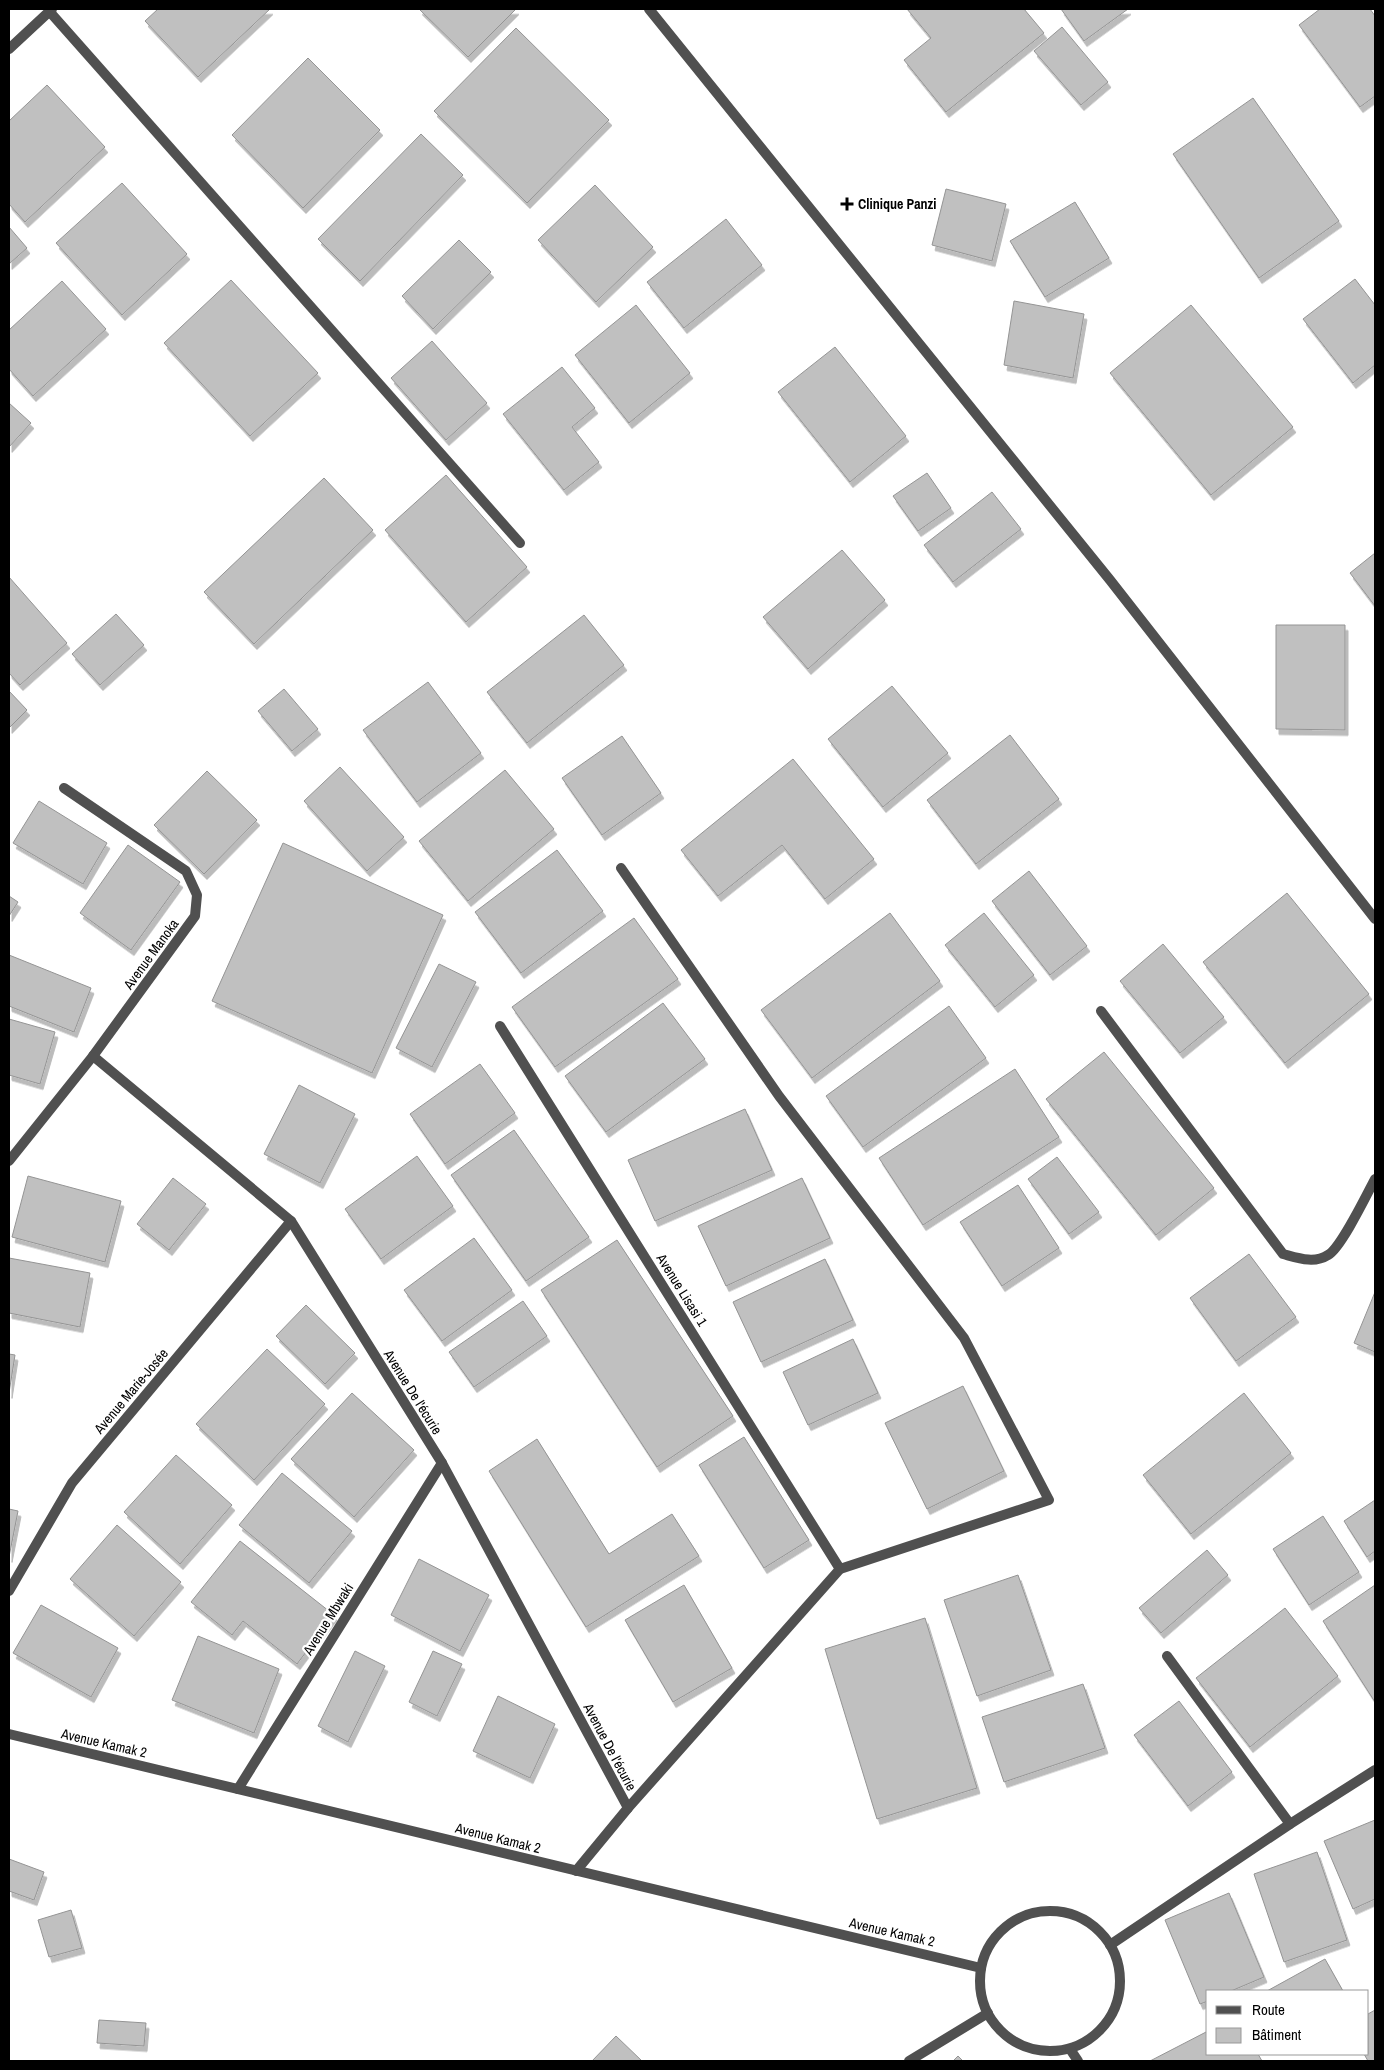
<svg xmlns="http://www.w3.org/2000/svg" width="1384" height="2070" font-family="'Archivo Narrow',sans-serif">
<style>
.building{fill:#c0c0c0;stroke:#949494;filter:url(#shadow)}
.lines{fill:none;stroke-linecap:round;stroke-linejoin:round}
.street{stroke:#505050;stroke-width:10}
.poi-dot{fill:#000;stroke:#fff;stroke-width:2}
.labels{text-anchor:middle;dominant-baseline:central;stroke-width:4.5;stroke-linejoin:round;paint-order:stroke}
.poi-label{font-size:14px;font-weight:bold;fill:#000;stroke:#fff;text-anchor:start}
.street-label{font-size:14px;fill:#000;stroke:#fff}
</style>
<defs>
<filter id="shadow"><feDropShadow dx="3" dy="5.5" stdDeviation="0" flood-color="#0004"/></filter>
</defs>
<rect width="100%" height="100%" fill="#fff"/>
<g class="building">
<polygon points="158,9 270,9 198,77 145,21"/>
<polygon points="419,9 516,9 468,57"/>
<polygon points="907,9 1024,9 1044,33 946,112 904,60 931,38"/>
<polygon points="1061,9 1128,9 1084,41"/>
<polygon points="1320,9 1370,9 1375,16 1375,96 1360,107 1299,25"/>
<polygon points="1062,27 1108,82 1081,105 1034,51"/>
<polygon points="516,28 609,120 527,203 434,111"/>
<polygon points="308,58 380,130 303,208 232,135"/>
<polygon points="47,85 105,147 25,222 9,204 9,121"/>
<polygon points="1253,98 1339,221 1259,278 1173,154"/>
<polygon points="421,134 463,175 360,281 318,239"/>
<polygon points="122,183 187,254 122,315 56,243"/>
<polygon points="595,185 653,247 596,302 538,240"/>
<polygon points="946,189 1006,204 992,261 932,245"/>
<polygon points="1075,202 1109,258 1045,297 1010,241"/>
<polygon points="726,219 762,265 684,328 647,282"/>
<polygon points="9,227 27,248 9,264"/>
<polygon points="459,240 491,272 433,329 402,296"/>
<polygon points="1355,279 1375,305 1375,365 1353,383 1303,319"/>
<polygon points="231,280 318,373 250,436 164,343"/>
<polygon points="62,281 106,329 33,396 9,369 9,330"/>
<polygon points="1014,301 1084,314 1073,378 1004,365"/>
<polygon points="636,305 690,373 629,423 575,355"/>
<polygon points="1191,305 1293,427 1211,495 1110,373"/>
<polygon points="432,341 487,403 446,440 391,378"/>
<polygon points="835,347 906,436 850,482 778,392"/>
<polygon points="562,367 595,408 572,427 599,462 564,490 503,414"/>
<polygon points="9,403 31,423 9,447"/>
<polygon points="927,473 951,508 918,531 893,496"/>
<polygon points="446,475 527,567 466,622 385,530"/>
<polygon points="324,478 373,530 254,644 204,592"/>
<polygon points="992,492 1021,529 953,582 924,545"/>
<polygon points="842,550 885,600 808,669 763,617"/>
<polygon points="1375,553 1375,606 1350,573"/>
<polygon points="9,577 67,643 20,685 9,673"/>
<polygon points="116,614 144,645 100,685 72,654"/>
<polygon points="584,615 624,665 527,743 487,692"/>
<polygon points="1276,625 1345,625 1345,730 1276,729"/>
<polygon points="428,682 481,753 417,802 363,730"/>
<polygon points="892,686 948,753 883,807 828,739"/>
<polygon points="284,689 318,729 292,751 258,711"/>
<polygon points="9,691 27,710 9,728"/>
<polygon points="1010,735 1059,799 976,864 927,800"/>
<polygon points="622,736 661,793 602,835 562,778"/>
<polygon points="793,759 874,859 825,899 782,845 718,896 681,850"/>
<polygon points="340,767 404,837 367,871 304,801"/>
<polygon points="505,770 554,829 468,901 419,841"/>
<polygon points="207,771 257,820 204,874 154,825"/>
<polygon points="39,801 107,843 83,884 13,843"/>
<polygon points="283,843 443,915 372,1073 212,1001"/>
<polygon points="128,845 180,882 131,950 80,913"/>
<polygon points="557,850 603,911 521,973 475,912"/>
<polygon points="1029,871 1087,946 1050,975 992,901"/>
<polygon points="1287,893 1369,994 1285,1063 1203,962"/>
<polygon points="9,896 18,902 9,916"/>
<polygon points="890,913 940,981 812,1078 761,1010"/>
<polygon points="984,913 1034,975 995,1007 945,945"/>
<polygon points="634,918 678,979 555,1067 512,1007"/>
<polygon points="1163,944 1224,1017 1180,1053 1120,981"/>
<polygon points="9,955 91,988 74,1032 9,1006"/>
<polygon points="439,964 476,982 432,1067 396,1048"/>
<polygon points="663,1003 705,1059 606,1132 565,1076"/>
<polygon points="949,1006 986,1058 863,1147 826,1096"/>
<polygon points="9,1019 55,1032 40,1084 9,1075"/>
<polygon points="1104,1052 1214,1188 1156,1235 1046,1099"/>
<polygon points="480,1064 515,1113 445,1164 410,1114"/>
<polygon points="1015,1069 1059,1137 923,1225 879,1158"/>
<polygon points="299,1085 355,1114 320,1183 264,1154"/>
<polygon points="745,1109 772,1170 655,1221 628,1160"/>
<polygon points="514,1130 589,1237 526,1281 451,1175"/>
<polygon points="417,1156 453,1206 381,1259 345,1209"/>
<polygon points="1057,1157 1099,1212 1069,1234 1028,1179"/>
<polygon points="28,1176 121,1201 105,1262 12,1237"/>
<polygon points="173,1178 206,1204 169,1250 137,1224"/>
<polygon points="802,1178 830,1238 726,1286 698,1226"/>
<polygon points="1018,1185 1059,1248 1002,1286 960,1222"/>
<polygon points="474,1238 512,1290 442,1341 404,1290"/>
<polygon points="617,1240 733,1416 657,1467 541,1290"/>
<polygon points="1249,1254 1296,1317 1236,1361 1190,1298"/>
<polygon points="9,1258 90,1273 80,1327 9,1313"/>
<polygon points="825,1259 853,1320 761,1362 733,1302"/>
<polygon points="1375,1292 1375,1352 1354,1343"/>
<polygon points="523,1301 547,1336 474,1387 449,1352"/>
<polygon points="306,1305 355,1353 325,1384 276,1336"/>
<polygon points="853,1339 878,1393 808,1425 783,1372"/>
<polygon points="267,1349 325,1404 254,1480 196,1424"/>
<polygon points="9,1354 15,1355 9,1393"/>
<polygon points="963,1386 1004,1471 927,1509 885,1423"/>
<polygon points="352,1393 414,1450 354,1517 291,1459"/>
<polygon points="1244,1393 1291,1453 1191,1534 1143,1475"/>
<polygon points="744,1437 809,1540 764,1568 699,1465"/>
<polygon points="537,1439 609,1554 672,1514 699,1556 586,1627 489,1471"/>
<polygon points="176,1455 232,1505 180,1564 124,1512"/>
<polygon points="282,1473 352,1531 309,1583 239,1525"/>
<polygon points="1375,1500 1375,1551 1367,1557 1344,1521"/>
<polygon points="9,1509 18,1511 9,1557"/>
<polygon points="1323,1516 1359,1572 1309,1605 1273,1549"/>
<polygon points="117,1525 181,1582 134,1636 70,1579"/>
<polygon points="240,1541 334,1615 297,1664 243,1621 232,1635 191,1602"/>
<polygon points="1207,1550 1228,1575 1161,1633 1139,1608"/>
<polygon points="419,1559 489,1595 460,1651 391,1615"/>
<polygon points="1018,1575 1051,1670 977,1696 944,1600"/>
<polygon points="684,1585 732,1668 673,1702 625,1620"/>
<polygon points="1375,1585 1375,1702 1323,1621"/>
<polygon points="41,1605 118,1648 91,1697 13,1653"/>
<polygon points="1285,1608 1338,1676 1250,1747 1196,1678"/>
<polygon points="925,1618 977,1788 877,1819 825,1649"/>
<polygon points="198,1636 279,1669 254,1733 172,1700"/>
<polygon points="355,1651 385,1666 348,1742 318,1726"/>
<polygon points="433,1651 462,1664 437,1716 409,1702"/>
<polygon points="1083,1684 1105,1748 1004,1782 982,1717"/>
<polygon points="498,1696 555,1724 530,1778 473,1751"/>
<polygon points="1179,1701 1232,1772 1188,1806 1134,1735"/>
<polygon points="1375,1820 1375,1899 1353,1909 1324,1841"/>
<polygon points="1317,1852 1347,1940 1284,1962 1254,1874"/>
<polygon points="9,1859 44,1872 34,1900 9,1891"/>
<polygon points="1229,1893 1264,1977 1231,1991 1208,1991 1208,2001 1200,2004 1165,1920"/>
<polygon points="71,1910 82,1948 49,1957 38,1920"/>
<polygon points="1325,1959 1343,1991 1267,1991"/>
<polygon points="1375,2010 1375,2061 1368,2061 1364,2054 1368,2054 1368,2014"/>
<polygon points="99,2020 146,2023 144,2046 97,2043"/>
<polygon points="1208,2031 1208,2054 1258,2054 1262,2061 1150,2061"/>
<polygon points="616,2036 642,2061 592,2061"/>
<polygon points="958,2056 963,2061 953,2061"/>
</g>
<g class="lines">
<g class="street">
<polyline points="649,9 1110,580 1375,919"/>
<polyline points="49,11 520,543"/>
<polyline points="9,49 52,9"/>
<path d="M1101,1011L1283,1254C1298,1258 1314,1264 1328,1255C1341,1248 1367,1194 1375,1179"/>
<polyline points="500,1026 840,1569"/>
<polyline points="93,1056 291,1221 442,1463 628,1808"/>
<polyline points="9,1161 93,1056 195,916 197,895 186,871 64,788"/>
<polyline points="9,1591 72,1483 291,1221"/>
<polyline points="1167,1656 1290,1824"/>
<polyline points="9,1734 981,1968"/>
<polyline points="238,1789 442,1463"/>
<polyline points="576,1871 628,1808 840,1569 1049,1500 964,1338 779,1096 621,868"/>
<circle cx="1050" cy="1981" r="70"/>
<polyline points="1110,1945 1290,1824 1375,1770"/>
<polyline points="1070,2049 1078,2061"/>
<polyline points="909,2061 988,2013"/>
</g>
</g>
<path class="poi-dot" d="M844.5 196.5h5v5h5v5h-5v5h-5v-5h-5v-5h5z"/>
<g class="labels">
<g class="poi-label">
<text x="858" y="204">Clinique Panzi</text>
</g>
<g class="street-label">
<text transform="translate(151 954) rotate(-54)">Avenue Manoka</text>
<text transform="translate(682 1290) rotate(58)">Avenue Lisasi 1</text>
<text transform="translate(131 1391) rotate(-50)">Avenue Marie-Josée</text>
<text transform="translate(413 1392) rotate(58)">Avenue De l'écurie</text>
<text transform="translate(328 1619) rotate(-58)">Avenue Mbwaki</text>
<text transform="translate(104 1743) rotate(13)">Avenue Kamak 2</text>
<text transform="translate(610 1747) rotate(62)">Avenue De l'écurie</text>
<text transform="translate(498 1838) rotate(14)">Avenue Kamak 2</text>
<text transform="translate(892 1932) rotate(13)">Avenue Kamak 2</text>
</g>
</g>
<rect width="1384" height="2070" fill="none" stroke="#000000" stroke-width="20"/>
<rect x="1206" y="1990" width="162" height="65" fill="#ffffff" stroke="#999999"/>
<rect x="1216" y="2006" width="25" height="8" fill="#505050" stroke="#999999"/>
<text x="1252" y="2015" font-size="15" fill="#000000">Route</text>
<rect x="1216" y="2028" width="25" height="15" fill="#c0c0c0" stroke="#999999"/>
<text x="1252" y="2040" font-size="15" fill="#000000">Bâtiment</text>
</svg>
